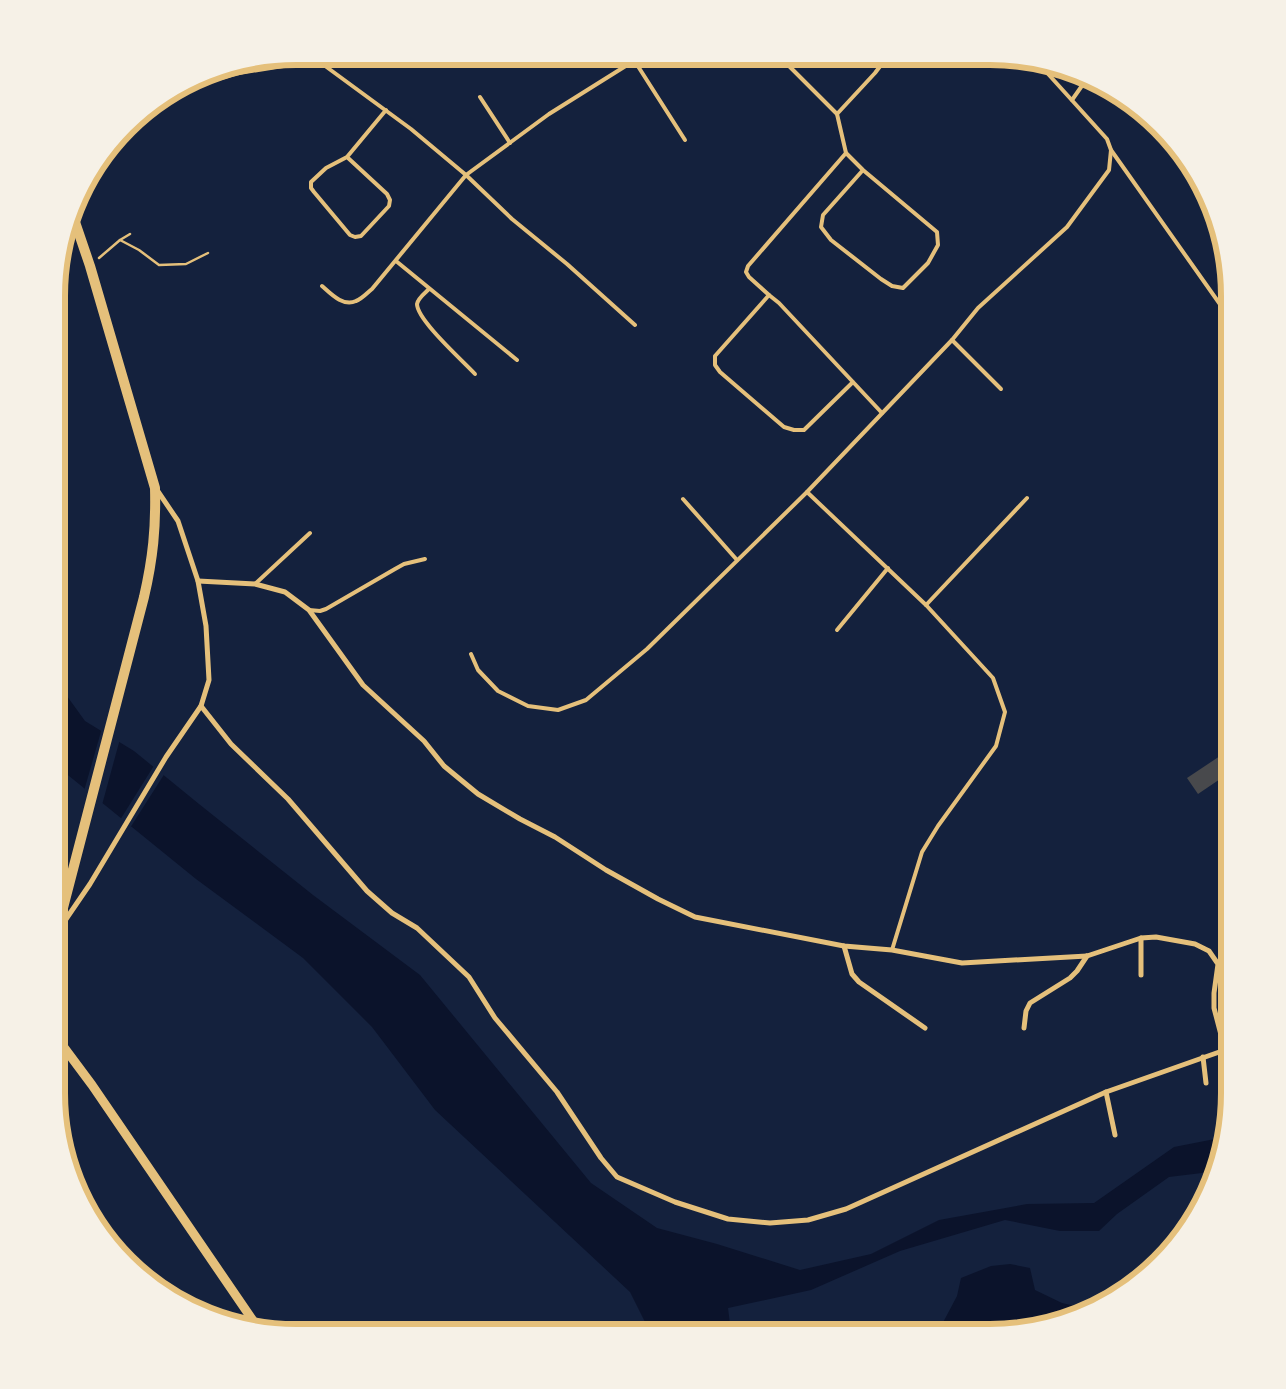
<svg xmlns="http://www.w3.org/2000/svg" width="1286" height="1389" font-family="Ubuntu,sans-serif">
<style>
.water{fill:#0b132b}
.pier{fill:#14213d}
.building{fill:#48494c}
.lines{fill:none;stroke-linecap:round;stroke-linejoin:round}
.path{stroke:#e5c07b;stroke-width:2.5}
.service{stroke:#e5c07b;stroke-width:4}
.minor{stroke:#e5c07b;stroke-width:5}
.tertiary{stroke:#e5c07b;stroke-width:9}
.secondary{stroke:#e5c07b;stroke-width:10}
.rim{fill:none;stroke:#e5c07b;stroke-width:6}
</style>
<rect width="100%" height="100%" fill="#14213d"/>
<g class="water">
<polygon points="59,685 85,721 134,751 199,804 313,895 420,975 591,1183 657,1228 717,1244 800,1270 871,1254 939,1220 1027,1204 1094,1203 1174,1147 1220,1138 1210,1172 1169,1177 1117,1214 1099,1231 1060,1231 1005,1220 900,1251 811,1290 728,1308 731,1332 650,1332 630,1292 435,1110 372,1027 303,958 196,879 58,767"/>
<polygon points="1010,1264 1030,1268 1035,1290 1062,1303 1089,1309 1067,1320 1039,1326 1030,1322 985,1332 938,1332 957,1296 961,1278 991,1266"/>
</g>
<g class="pier">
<polygon points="102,728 120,739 102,805 84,791"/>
<polygon points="155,764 165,773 130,828 120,820"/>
</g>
<polygon class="building" points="1229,750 1229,773 1198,794 1187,778"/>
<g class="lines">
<g class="path">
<polyline points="120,240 139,250 159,265 186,264 208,253"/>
<polyline points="99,258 120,240 130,234"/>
</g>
<g class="service">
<polyline points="781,58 837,114 846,153 863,170 937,232 938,245 928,263 903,288 892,286 881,279 831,240 821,227 823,215 863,170"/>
<polyline points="317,60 411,129 466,175 512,219 567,264 635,325"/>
<polyline points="317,60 336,56"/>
<polyline points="634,60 685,140"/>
<polyline points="480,97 510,143"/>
<polyline points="1072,100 1086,80"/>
<polyline points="837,114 875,73 881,65 881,58"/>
<polyline points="1111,150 1229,317"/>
<polyline points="347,157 387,194 390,200 389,206 361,236 355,237 350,235 314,192 311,188 311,182 326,168 347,157 386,110"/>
<polyline points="396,261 517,360"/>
<path d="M322,286C331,294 343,307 356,301C362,299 367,293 372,289L466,175L549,114L640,57"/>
<path d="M429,289C425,293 418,298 417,304C417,320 463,361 475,374"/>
<polyline points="769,295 749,277 746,272 748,266 846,153"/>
<polyline points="952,340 1001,389"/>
<polyline points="853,382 804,430 794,430 784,427 720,372 715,365 715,356 769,295 779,303 882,413"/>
<polyline points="807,492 926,605 993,678 1005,712 996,746 938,826 922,852 892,950"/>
<polyline points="683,499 737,560"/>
<polyline points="255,584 310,533"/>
<polyline points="926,605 1027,498"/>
<polyline points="309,610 320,611 326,609 395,569 404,564 425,559"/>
<polyline points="837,630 888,568"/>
<polyline points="471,654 478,670 498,691 528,706 558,710 586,700 647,649 807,492 952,340 978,308 1067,227 1109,170 1111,150 1107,139 1040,65"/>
<polyline points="1218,964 1229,956"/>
</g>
<g class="minor">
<polyline points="186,88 236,73 317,60"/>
<polyline points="198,581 255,584 285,592 309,610 363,685 424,741 444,766 478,794 520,819 555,837 606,870 658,899 695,917 844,946 892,950 962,963 1087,956 1141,938 1156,937 1195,944 1209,951 1218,964 1214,993 1214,1008 1225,1050 1229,1057"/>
<polyline points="201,706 231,744 288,799 367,891 392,913 417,928 469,977 495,1018 557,1092 601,1158 617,1177 675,1202 728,1219 770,1223 808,1220 846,1209 1106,1092 1225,1050"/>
<polyline points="62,925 90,884 166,757 201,706 209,680 206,626 198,581 178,521 157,490"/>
<polyline points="844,946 852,974 859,982 925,1028"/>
<polyline points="1141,975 1141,938"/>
<polyline points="1024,1028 1026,1011 1030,1003 1070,978 1077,971 1087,956"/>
<polyline points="1203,1057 1206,1083"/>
<polyline points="1106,1092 1115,1135"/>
</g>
<polyline class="tertiary" points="57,1038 92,1085 256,1325"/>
<path class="secondary" d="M58,927L144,597C153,558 156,528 155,488L90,266L73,216"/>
</g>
<path d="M0 0H1286V1389H0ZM296 65H990A231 231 0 0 1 1221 296V1093A231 231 0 0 1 990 1324H296A231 231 0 0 1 65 1093V296A231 231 0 0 1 296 65Z" fill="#f6f1e7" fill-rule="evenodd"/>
<path class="rim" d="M296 65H990A231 231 0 0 1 1221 296V1093A231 231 0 0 1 990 1324H296A231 231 0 0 1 65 1093V296A231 231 0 0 1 296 65Z"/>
</svg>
